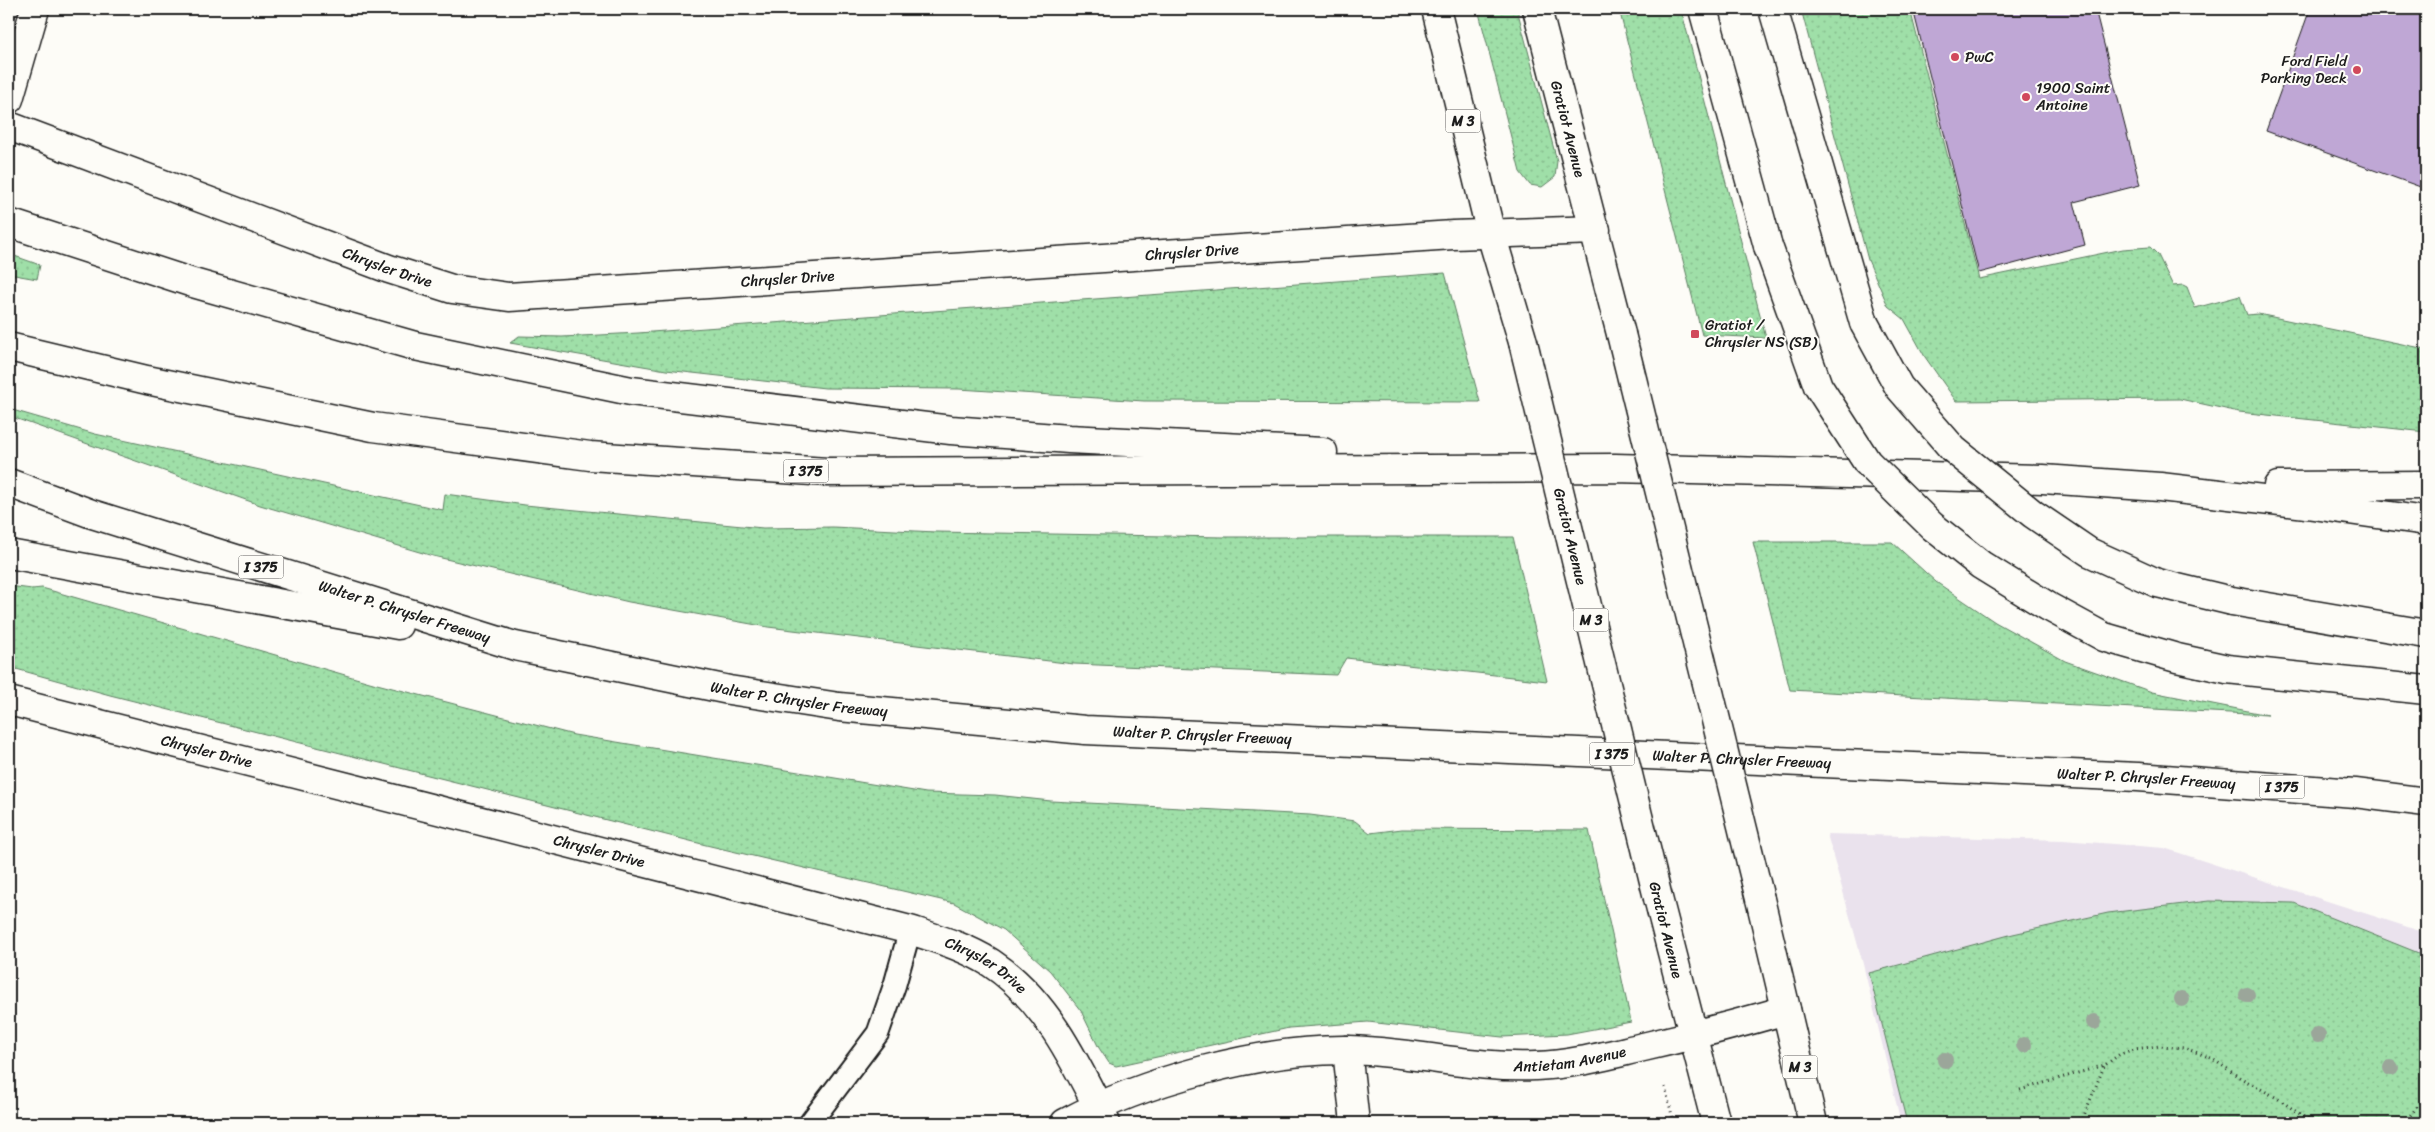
<svg xmlns="http://www.w3.org/2000/svg" width="2435" height="1132" font-family="Sriracha,sans-serif">
<style>
.built{fill:#eae2ed}
.grass{fill:url(#grass-dots);stroke:#5e7e62}
.building{fill:#bfa7d5;stroke:#1c1c1c}
.lines{fill:none;stroke-linecap:round;stroke-linejoin:round}
.lane-casing{stroke:#1c1c1c;stroke-width:25}
.street-casing{stroke:#1c1c1c;stroke-width:31}
.secondary-casing{stroke:#1c1c1c;stroke-width:31}
.primary-casing{stroke:#1c1c1c;stroke-width:31}
.highway-casing{stroke:#1c1c1c;stroke-width:31}
.path{stroke:#1c1c1c;stroke-width:3;stroke-dasharray:1 4;stroke-linecap:butt}
.lane{stroke:#fdfcf7;stroke-width:21}
.street{stroke:#fdfcf7;stroke-width:28}
.secondary{stroke:#fdfcf7;stroke-width:28}
.primary{stroke:#fdfcf7;stroke-width:28}
.highway{stroke:#fdfcf7;stroke-width:28}
.primary-bridge-casing{stroke:#1c1c1c;stroke-width:31;stroke-linecap:butt}
.highway-bridge-casing{stroke:#1c1c1c;stroke-width:31;stroke-linecap:butt}
.primary-bridge{stroke:#fdfcf7;stroke-width:28}
.highway-bridge{stroke:#fdfcf7;stroke-width:28}
.tree{fill:#9ba69a}
.poi-dot{fill:#d1495b;stroke:#fdfcf7;stroke-width:2}
.labels{text-anchor:middle;dominant-baseline:central;stroke-width:4;stroke-linejoin:round;paint-order:stroke}
.shield{fill:#fdfcf7;stroke:#605f5e;stroke-width:1}
.shield-label{font-size:14px;font-weight:bold;fill:#1c1c1c}
.poi-label{font-size:15px;fill:#1c1c1c;stroke:#fdfcf7;text-anchor:start}
.street-label{font-size:15px;fill:#1c1c1c;stroke:#fdfcf7}
</style>
<defs>
<pattern id="grass-dots" width="8" height="8" patternUnits="userSpaceOnUse" patternTransform="scale(1.25)"><rect width="8" height="8" fill="#9fdfa8"/><path d="M2 2h.1M6 6h.1" fill="none" stroke="#88bf90" stroke-width="1.8" stroke-linecap="round"/></pattern>
</defs>
<rect width="100%" height="100%" fill="#fdfcf7"/>
<filter id="ink" filterUnits="userSpaceOnUse"><feTurbulence type="fractalNoise" baseFrequency=".02" numOctaves="2"/><feDisplacementMap in="SourceGraphic" scale="10" xChannelSelector="R" yChannelSelector="G"/><feConvolveMatrix kernelMatrix="1 2 1 2 8 2 1 2 1" color-interpolation-filters="sRGB"/></filter>
<g filter="url(#ink)">
<polygon class="built" points="1827,834 2063,840 2164,848 2426,933 2426,1123 1901,1123 1863,964"/>
<g class="grass">
<polygon points="1478,9 1517,9 1557,161 1555,177 1542,187 1530,185 1520,172"/>
<polygon points="1619,9 1681,9 1766,338 1702,335"/>
<polygon points="1801,9 1910,9 1979,279 2123,249 2150,247 2158,255 2173,286 2183,285 2187,287 2195,308 2240,296 2247,315 2258,314 2426,349 2426,432 2239,412 2180,399 1956,401 1925,357 1904,319 1888,306 1868,260"/>
<polygon points="9,254 40,265 37,279 9,274"/>
<polygon points="1445,273 1480,402 1144,401 959,389 825,388 666,370 510,343 519,336 562,337 638,333"/>
<polygon points="9,409 95,434 443,510 445,494 525,505 763,528 833,527 936,532 1224,537 1513,537 1547,681 1346,658 1336,675 1074,664 768,627 629,602 433,556 260,505 9,416"/>
<polygon points="1753,542 1892,542 1936,582 1995,622 2065,661 2152,692 2268,715 1790,690"/>
<path d="M9,586L32,589L42,588L373,683L574,735L926,793L995,795L1051,801L1310,815L1355,821L1370,833L1402,829L1589,830C1602,894 1618,958 1631,1022L1567,1034L1502,1037L1368,1022L1289,1028L1116,1066L1109,1063L1099,1048L1081,1011L1050,971L1004,930L954,903L706,845L110,695L9,667Z"/>
<polygon points="2209,901 2294,903 2426,956 2426,1123 1907,1123 1869,973 2013,934 2108,913"/>
</g>
<g class="building">
<polygon points="1913,9 2095,9 2140,185 2074,202 2085,245 1979,273"/>
<polygon points="2310,9 2426,9 2426,189 2266,131"/>
</g>
<g class="lines">
<g class="lane-casing">
<polyline id="lane" points="810,1123 878,1033 895,984 910,930"/>
</g>
<g class="street-casing">
<g id="street">
<polyline points="9,99 35,9"/>
<polyline points="1347,1050 1355,1123"/>
</g>
</g>
<g class="secondary-casing">
<g id="secondary">
<path id="s1" d="M9,126L389,269L452,289L509,297L1453,235L1596,230"/>
<path id="s2" d="M9,701L910,930C938,939 966,947 991,963C1047,1000 1077,1065 1106,1123"/>
<path id="s3" d="M1065,1123C1144,1081 1258,1049 1348,1050C1411,1051 1473,1069 1536,1066C1572,1065 1608,1055 1643,1047C1691,1036 1738,1024 1786,1010"/>
</g>
</g>
<g class="primary-casing">
<g id="primary">
<polyline points="1436,9 1491,234 1523,342"/>
<path id="s4" d="M1537,9L1621,334"/>
<polyline points="1658,898 1716,1123"/>
<polyline points="1760,899 1813,1123"/>
</g>
</g>
<g class="highway-casing">
<g id="highway">
<polyline points="1703,9 1768,246"/>
<polyline points="1773,9 1864,323"/>
<polyline points="9,223 193,283 415,346 631,391 951,430 1069,439 1323,452"/>
<polyline points="9,347 147,380 373,427 590,456 827,472 1615,468 2043,479 2160,487 2306,504 2426,521"/>
<path id="s5" d="M9,483L92,514L515,646L729,690L839,707L1085,730L2138,777L2355,793L2426,802"/>
<polyline points="2278,486 2426,485"/>
<polyline points="9,554 398,625"/>
<polyline points="2232,601 2426,634"/>
</g>
</g>
<g class="path">
<polyline points="1665,1087 1674,1123"/>
<polyline points="2020,1090 2105,1065 2120,1054 2134,1049 2160,1046 2185,1048 2211,1058 2239,1077 2277,1098 2304,1117 2318,1123"/>
<polyline points="2081,1123 2104,1066"/>
<polyline points="2404,1123 2426,1096"/>
</g>
<use href="#lane" class="lane"/>
<use href="#street" class="street"/>
<use href="#secondary" class="secondary"/>
<use href="#primary" class="primary"/>
<use href="#highway" class="highway"/>
<g class="primary-bridge-casing">
<g id="primary-bridge">
<polyline points="1621,334 1760,899"/>
<path id="s6" d="M1523,342L1658,898"/>
</g>
</g>
<g class="highway-bridge-casing">
<g id="highway-bridge">
<polyline points="1768,246 1818,386 1867,462 1932,526 1981,565 2049,607 2104,637 2177,658 2227,669 2426,690"/>
<polyline points="1864,323 1899,387 1953,449 2033,514 2089,552 2157,583 2232,601"/>
</g>
</g>
<use href="#primary-bridge" class="primary-bridge"/>
<use href="#highway-bridge" class="highway-bridge"/>
</g>
<g class="tree">
<circle cx="2247" cy="995" r="8"/>
<circle cx="2182" cy="999" r="8"/>
<circle cx="2094" cy="1022" r="8"/>
<circle cx="2318" cy="1035" r="8"/>
<circle cx="2024" cy="1045" r="8"/>
<circle cx="1945" cy="1060" r="8"/>
<circle cx="2391" cy="1068" r="8"/>
</g>
</g>
<g class="poi-dot">
<circle cx="1955" cy="57" r="5"/>
<circle cx="2357" cy="70" r="5"/>
<circle cx="2026" cy="97" r="5"/>
<rect x="1690" y="329" width="10" height="10" rx="2.5"/>
</g>
<g class="labels">
<g class="shield">
<rect x="1445.5" y="109.5" width="35" height="23" rx="4"/>
<rect x="783.5" y="459.5" width="45" height="23" rx="4"/>
<rect x="238.5" y="555.5" width="45" height="23" rx="4"/>
<rect x="1573.5" y="608.5" width="35" height="23" rx="4"/>
<rect x="1589.5" y="742.5" width="45" height="23" rx="4"/>
<rect x="2259.5" y="775.5" width="45" height="23" rx="4"/>
<rect x="1782.5" y="1055.5" width="35" height="23" rx="4"/>
</g>
<g class="shield-label">
<text x="1463" y="121">M 3</text>
<text x="806" y="471">I 375</text>
<text x="261" y="567">I 375</text>
<text x="1591" y="620">M 3</text>
<text x="1612" y="754">I 375</text>
<text x="2282" y="787">I 375</text>
<text x="1800" y="1067">M 3</text>
</g>
<g class="poi-label">
<text x="1965" y="57">PwC</text>
<text x="2347" y="61" text-anchor="end">Ford Field<tspan x="2347" dy="17">Parking Deck</tspan></text>
<text x="2036" y="88">1900 Saint<tspan x="2036" dy="17">Antoine</tspan></text>
<text x="1705" y="325">Gratiot /<tspan x="1705" dy="17">Chrysler NS (SB)</tspan></text>
</g>
<g class="street-label">
<text stroke="none"><textPath href="#s4" startOffset="124">Gratiot Avenue</textPath></text>
<text stroke="none"><textPath href="#s1" startOffset="1214">Chrysler Drive</textPath></text>
<text stroke="none"><textPath href="#s1" startOffset="404">Chrysler Drive</textPath></text>
<text stroke="none"><textPath href="#s1" startOffset="809">Chrysler Drive</textPath></text>
<text stroke="none"><textPath href="#s6" startOffset="200">Gratiot Avenue</textPath></text>
<text stroke="none"><textPath href="#s5" startOffset="416">Walter P. Chrysler Freeway</textPath></text>
<text stroke="none"><textPath href="#s5" startOffset="821">Walter P. Chrysler Freeway</textPath></text>
<text stroke="none"><textPath href="#s5" startOffset="1226">Walter P. Chrysler Freeway</textPath></text>
<text stroke="none"><textPath href="#s2" startOffset="204">Chrysler Drive</textPath></text>
<text stroke="none"><textPath href="#s5" startOffset="1766">Walter P. Chrysler Freeway</textPath></text>
<text stroke="none"><textPath href="#s5" startOffset="2171">Walter P. Chrysler Freeway</textPath></text>
<text stroke="none"><textPath href="#s2" startOffset="609">Chrysler Drive</textPath></text>
<text transform="translate(1666 930) rotate(76)">Gratiot Avenue</text>
<text stroke="none"><textPath href="#s2" startOffset="1014">Chrysler Drive</textPath></text>
<text stroke="none"><textPath href="#s3" startOffset="518">Antietam Avenue</textPath></text>
</g>
</g>
<rect width="2435" height="1132" fill="none" stroke="#fdfcf7" stroke-width="30"/>
<rect x="15" y="15" width="2405" height="1102" fill="none" stroke="#1c1c1c" stroke-width="2" filter="url(#ink)"/>
</svg>
